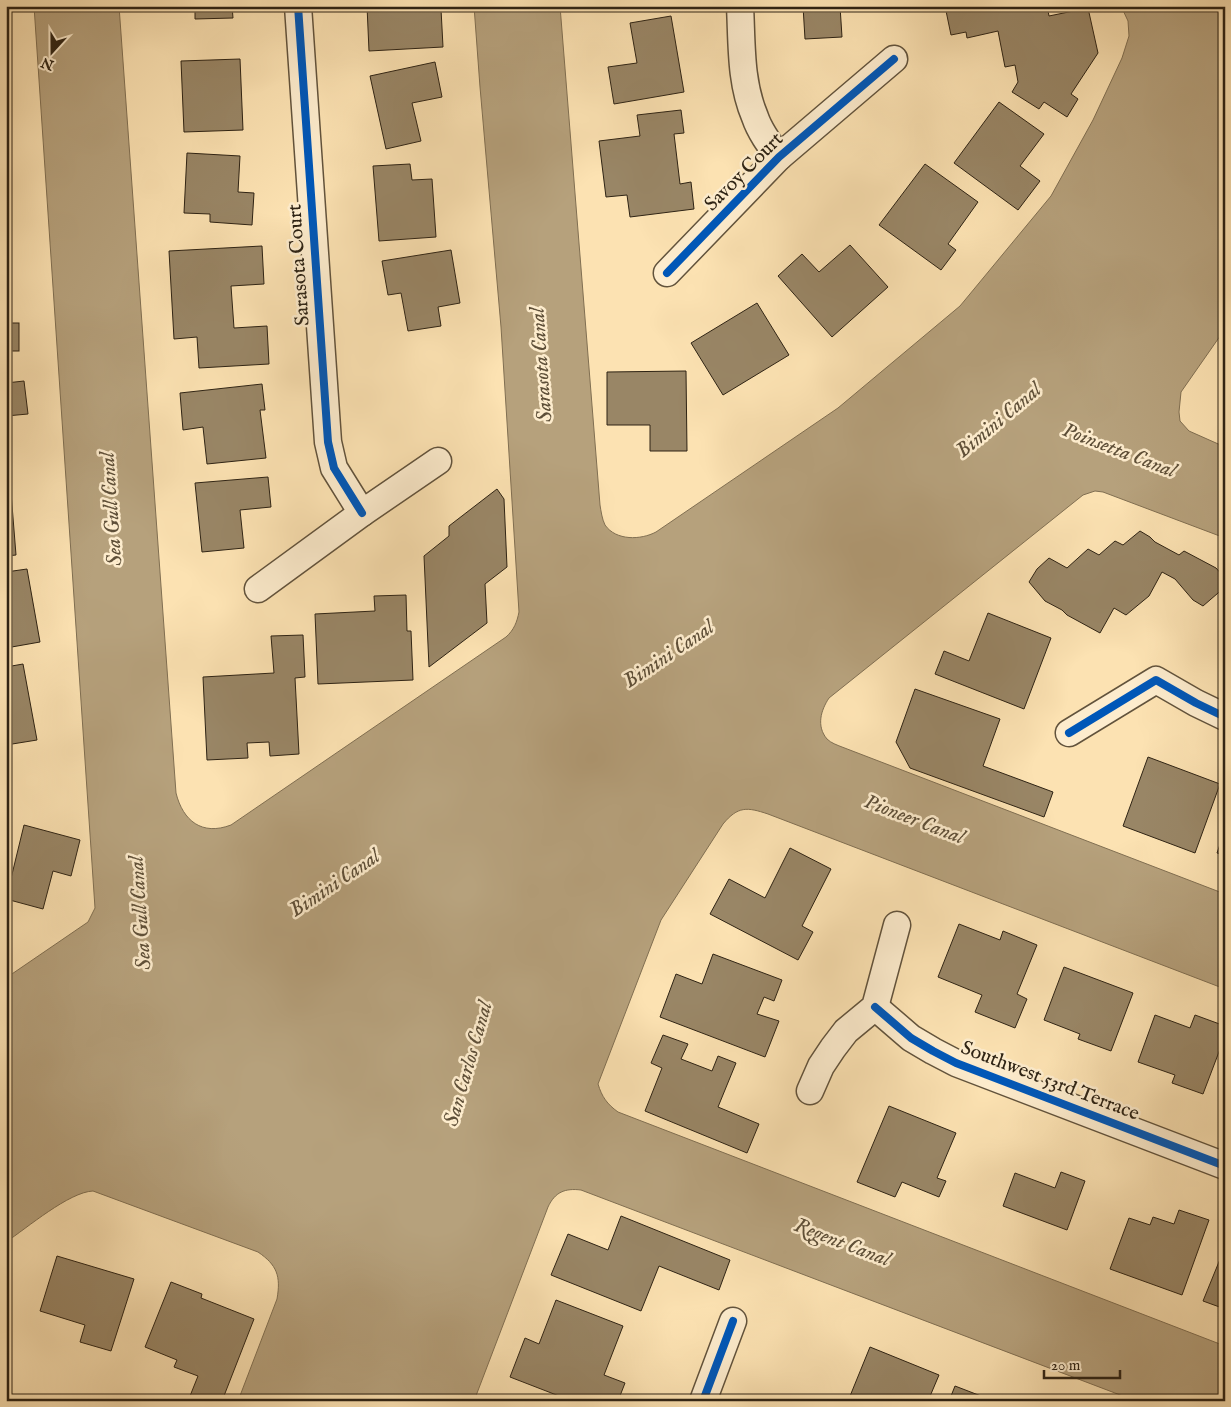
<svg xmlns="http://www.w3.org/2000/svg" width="1231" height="1407" font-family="'IM FELL English',serif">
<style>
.water{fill:#b6a17c;stroke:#806f52}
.building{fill:#998666;stroke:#2e2314}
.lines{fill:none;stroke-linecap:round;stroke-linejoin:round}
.street-casing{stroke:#62533c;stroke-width:29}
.street{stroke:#fdeccd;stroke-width:26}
.cycleway-casing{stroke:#fdeccd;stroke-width:11}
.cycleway{stroke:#0057b8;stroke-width:8}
.labels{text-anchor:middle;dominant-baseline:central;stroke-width:5;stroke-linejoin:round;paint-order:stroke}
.street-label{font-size:20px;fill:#2e2314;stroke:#fdeccd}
.water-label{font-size:21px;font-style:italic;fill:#5e4f38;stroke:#fdeccd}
</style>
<rect width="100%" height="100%" fill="#fce2b2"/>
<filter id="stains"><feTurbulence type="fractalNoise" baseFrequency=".004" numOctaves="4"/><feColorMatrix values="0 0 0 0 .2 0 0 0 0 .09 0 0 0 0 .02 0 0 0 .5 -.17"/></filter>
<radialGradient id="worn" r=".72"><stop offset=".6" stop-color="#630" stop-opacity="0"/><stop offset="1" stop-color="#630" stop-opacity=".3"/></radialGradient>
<path class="water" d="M34,6H119L176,793C183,821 202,836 231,825L506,637C514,630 517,622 519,612L501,327L480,87L474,6H560L600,505C601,511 602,519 605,525C616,541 641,540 656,532L838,408L960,306L1051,196L1093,120L1122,58L1129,36L1128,21L1121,6H1225V329L1181,392L1179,412L1180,421L1189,431L1225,447V538L1103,492L1095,491L1083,495L829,698C821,710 816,726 827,739C831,743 837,745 842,747L1225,894V989L768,814C747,807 738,806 723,824L661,920L598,1084C602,1097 607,1104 618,1112L1225,1346V1401H1136L581,1190C565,1188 555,1192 548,1207L474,1401H238L277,1299C281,1276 277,1265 258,1252L93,1191C69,1192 27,1228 6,1242V978L88,922L95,908Z"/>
<g class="building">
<polygon points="195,6 232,6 233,18 195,19"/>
<polygon points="367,6 421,6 421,11 441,9 443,47 369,51"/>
<polygon points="803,6 840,6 842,37 805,39"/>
<polygon points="945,6 1047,6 1049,16 1088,8 1098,53 1071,94 1078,99 1067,117 1044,102 1039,109 1012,92 1018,82 1015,65 1005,67 998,31 967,38 966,32 951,35"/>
<polygon points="671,16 684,92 614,104 608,67 637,63 630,23"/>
<polygon points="240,59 243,130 184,132 181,61"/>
<polygon points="435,62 442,97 412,103 421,141 386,149 370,76"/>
<polygon points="999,102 1044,134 1020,166 1040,181 1018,210 954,163"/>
<polygon points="681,110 684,133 674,134 680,184 691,182 694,209 630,217 627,195 606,197 599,141 640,136 637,115"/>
<polygon points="187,153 240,156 238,192 254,193 252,225 210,222 210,214 184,213"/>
<polygon points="410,164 412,180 432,179 436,237 379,241 373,166"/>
<polygon points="925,164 978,202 948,244 956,250 941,270 879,225"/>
<polygon points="850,245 888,287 832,337 778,276 802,254 819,272"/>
<polygon points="262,246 264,284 231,286 234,328 267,326 269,364 199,368 197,337 174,339 169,251"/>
<polygon points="451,250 460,303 438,307 441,326 408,331 401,293 388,295 382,261"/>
<polygon points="757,303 789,355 723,395 691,343"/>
<rect x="6" y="323" width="13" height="28"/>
<polygon points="686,371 687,451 650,451 650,425 607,425 607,372"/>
<polygon points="24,381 28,414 6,416 6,383"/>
<polygon points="262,384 265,410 260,410 266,458 207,464 203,427 183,430 180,393"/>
<polygon points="6,423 11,462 6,462"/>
<polygon points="268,477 271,507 240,510 244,548 202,552 195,483"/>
<polygon points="6,480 10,480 16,555 6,556"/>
<polygon points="497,489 504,499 507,567 485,584 487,623 429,667 424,556 449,536 449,526"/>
<polygon points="1140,531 1150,537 1155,542 1179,555 1184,551 1216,568 1225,578 1225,587 1203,606 1193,600 1175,579 1162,572 1149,596 1126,615 1114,608 1100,633 1067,615 1062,610 1045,601 1029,582 1037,569 1049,558 1067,568 1088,549 1099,555 1115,541 1123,545"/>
<polygon points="27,569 40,642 6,648 6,572"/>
<polygon points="406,595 407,631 411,631 413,680 318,684 315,614 375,611 374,596"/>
<polygon points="988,613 1051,638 1024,709 935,674 944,651 969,661"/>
<polygon points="303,635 305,677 295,678 299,754 270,756 269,742 247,743 248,758 207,760 203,677 274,673 271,636"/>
<polygon points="23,664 37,740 6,745 6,667"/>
<polygon points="915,689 1000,719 983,766 1053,792 1044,817 910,768 896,742"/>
<polygon points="1148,757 1220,784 1195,853 1123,826"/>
<polygon points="24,825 80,840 71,876 53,871 43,909 6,899"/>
<polygon points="1225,830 1225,855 1217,853"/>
<polygon points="790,848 831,869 802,926 813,932 798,960 710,914 729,879 765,898"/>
<polygon points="959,924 1000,940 1003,931 1037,945 1017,994 1027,999 1015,1028 975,1012 982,995 938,977"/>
<polygon points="713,954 782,980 774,1001 764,997 757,1014 779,1021 765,1057 660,1017 676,974 702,984"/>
<polygon points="1064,967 1133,993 1111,1051 1078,1039 1080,1034 1044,1020"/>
<polygon points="1155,1015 1190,1028 1195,1015 1225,1026 1225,1036 1203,1094 1172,1083 1175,1075 1138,1062"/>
<polygon points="663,1035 688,1044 681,1059 712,1071 718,1056 736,1063 718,1107 759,1124 747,1153 645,1111 662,1068 651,1063"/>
<polygon points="889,1106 956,1133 937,1178 946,1181 939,1197 902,1182 895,1197 857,1182"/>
<polygon points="1061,1172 1085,1181 1067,1230 1003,1206 1015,1173 1055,1188"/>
<polygon points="1179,1210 1209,1220 1182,1295 1110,1269 1129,1218 1150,1225 1153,1217 1174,1224"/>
<polygon points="621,1216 730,1260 719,1290 659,1266 641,1311 551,1275 568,1234 608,1250"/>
<polygon points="1225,1247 1225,1309 1203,1301"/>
<polygon points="57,1256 134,1279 111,1351 80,1342 85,1325 40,1311"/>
<polygon points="171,1282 202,1294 201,1298 254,1319 222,1401 188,1401 198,1376 174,1367 177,1360 145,1347"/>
<polygon points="556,1300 623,1326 604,1375 625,1383 618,1401 572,1401 510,1377 525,1338 539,1344"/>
<polygon points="870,1347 939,1375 928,1401 848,1401"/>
<polygon points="955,1386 981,1396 979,1401 949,1401"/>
</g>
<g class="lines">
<g class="street-casing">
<g id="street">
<polyline points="298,6 328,442 334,468 362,513"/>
<path d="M740,6C742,44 740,82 755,117C760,132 770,145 779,157"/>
<polyline points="667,273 779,157 894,59"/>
<polyline points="258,589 362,513 438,461"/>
<polyline points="1069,733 1156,680 1196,703 1225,717"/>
<polyline points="875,1007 911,1038 933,1051 956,1063 1225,1166"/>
<polyline points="810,1091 821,1066 833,1048 846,1031 875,1007 897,925"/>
<polyline points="703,1401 733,1321"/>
</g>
</g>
<use href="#street" class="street"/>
<g class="cycleway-casing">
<g id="cycleway">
<polyline points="298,6 328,442 334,468 362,513"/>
<polyline points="667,273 779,157 894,59"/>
<polyline points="1069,733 1156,680 1196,703 1225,717"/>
<polyline points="875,1007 911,1038 933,1051 956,1063 1225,1166"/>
<polyline points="703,1401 733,1321"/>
</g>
</g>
<use href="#cycleway" class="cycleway"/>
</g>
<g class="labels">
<g class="street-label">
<text transform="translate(744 172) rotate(-45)">Savoy Court</text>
<text transform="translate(299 265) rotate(-94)">Sarasota Court</text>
<text transform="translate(1050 1081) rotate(21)">Southwest 53rd Terrace</text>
</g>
<g class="water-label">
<text transform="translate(542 365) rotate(-94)">Sarasota Canal</text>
<text transform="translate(999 421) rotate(-40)">Bimini Canal</text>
<text transform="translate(1119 451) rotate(21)">Poinsetta Canal</text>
<text transform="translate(112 509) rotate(-94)">Sea Gull Canal</text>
<text transform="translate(669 655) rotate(-34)">Bimini Canal</text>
<text transform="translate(914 820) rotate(21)">Pioneer Canal</text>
<text transform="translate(335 884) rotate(-34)">Bimini Canal</text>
<text transform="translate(141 913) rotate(-94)">Sea Gull Canal</text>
<text transform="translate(469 1064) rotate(-74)">San Carlos Canal</text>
<text transform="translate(842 1243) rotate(21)">Regent Canal</text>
</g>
</g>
<rect width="1231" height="1407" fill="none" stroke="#fce2b2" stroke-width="25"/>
<rect x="8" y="8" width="1216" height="1392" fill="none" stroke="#2e2314" stroke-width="2.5"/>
<rect x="12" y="12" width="1206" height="1382" fill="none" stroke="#2e2314"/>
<g transform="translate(52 52) rotate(201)" stroke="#fdeccd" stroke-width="4" paint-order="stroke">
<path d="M0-4L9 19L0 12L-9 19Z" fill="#2e2314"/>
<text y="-8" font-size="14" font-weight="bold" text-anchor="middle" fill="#2e2314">N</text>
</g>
<path d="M1044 1370v8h76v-8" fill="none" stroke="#2e2314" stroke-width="2.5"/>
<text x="1051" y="1370" font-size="15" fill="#2e2314" stroke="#fdeccd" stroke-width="4" paint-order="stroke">20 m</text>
<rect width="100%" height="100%" filter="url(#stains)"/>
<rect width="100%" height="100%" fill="url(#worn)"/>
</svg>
